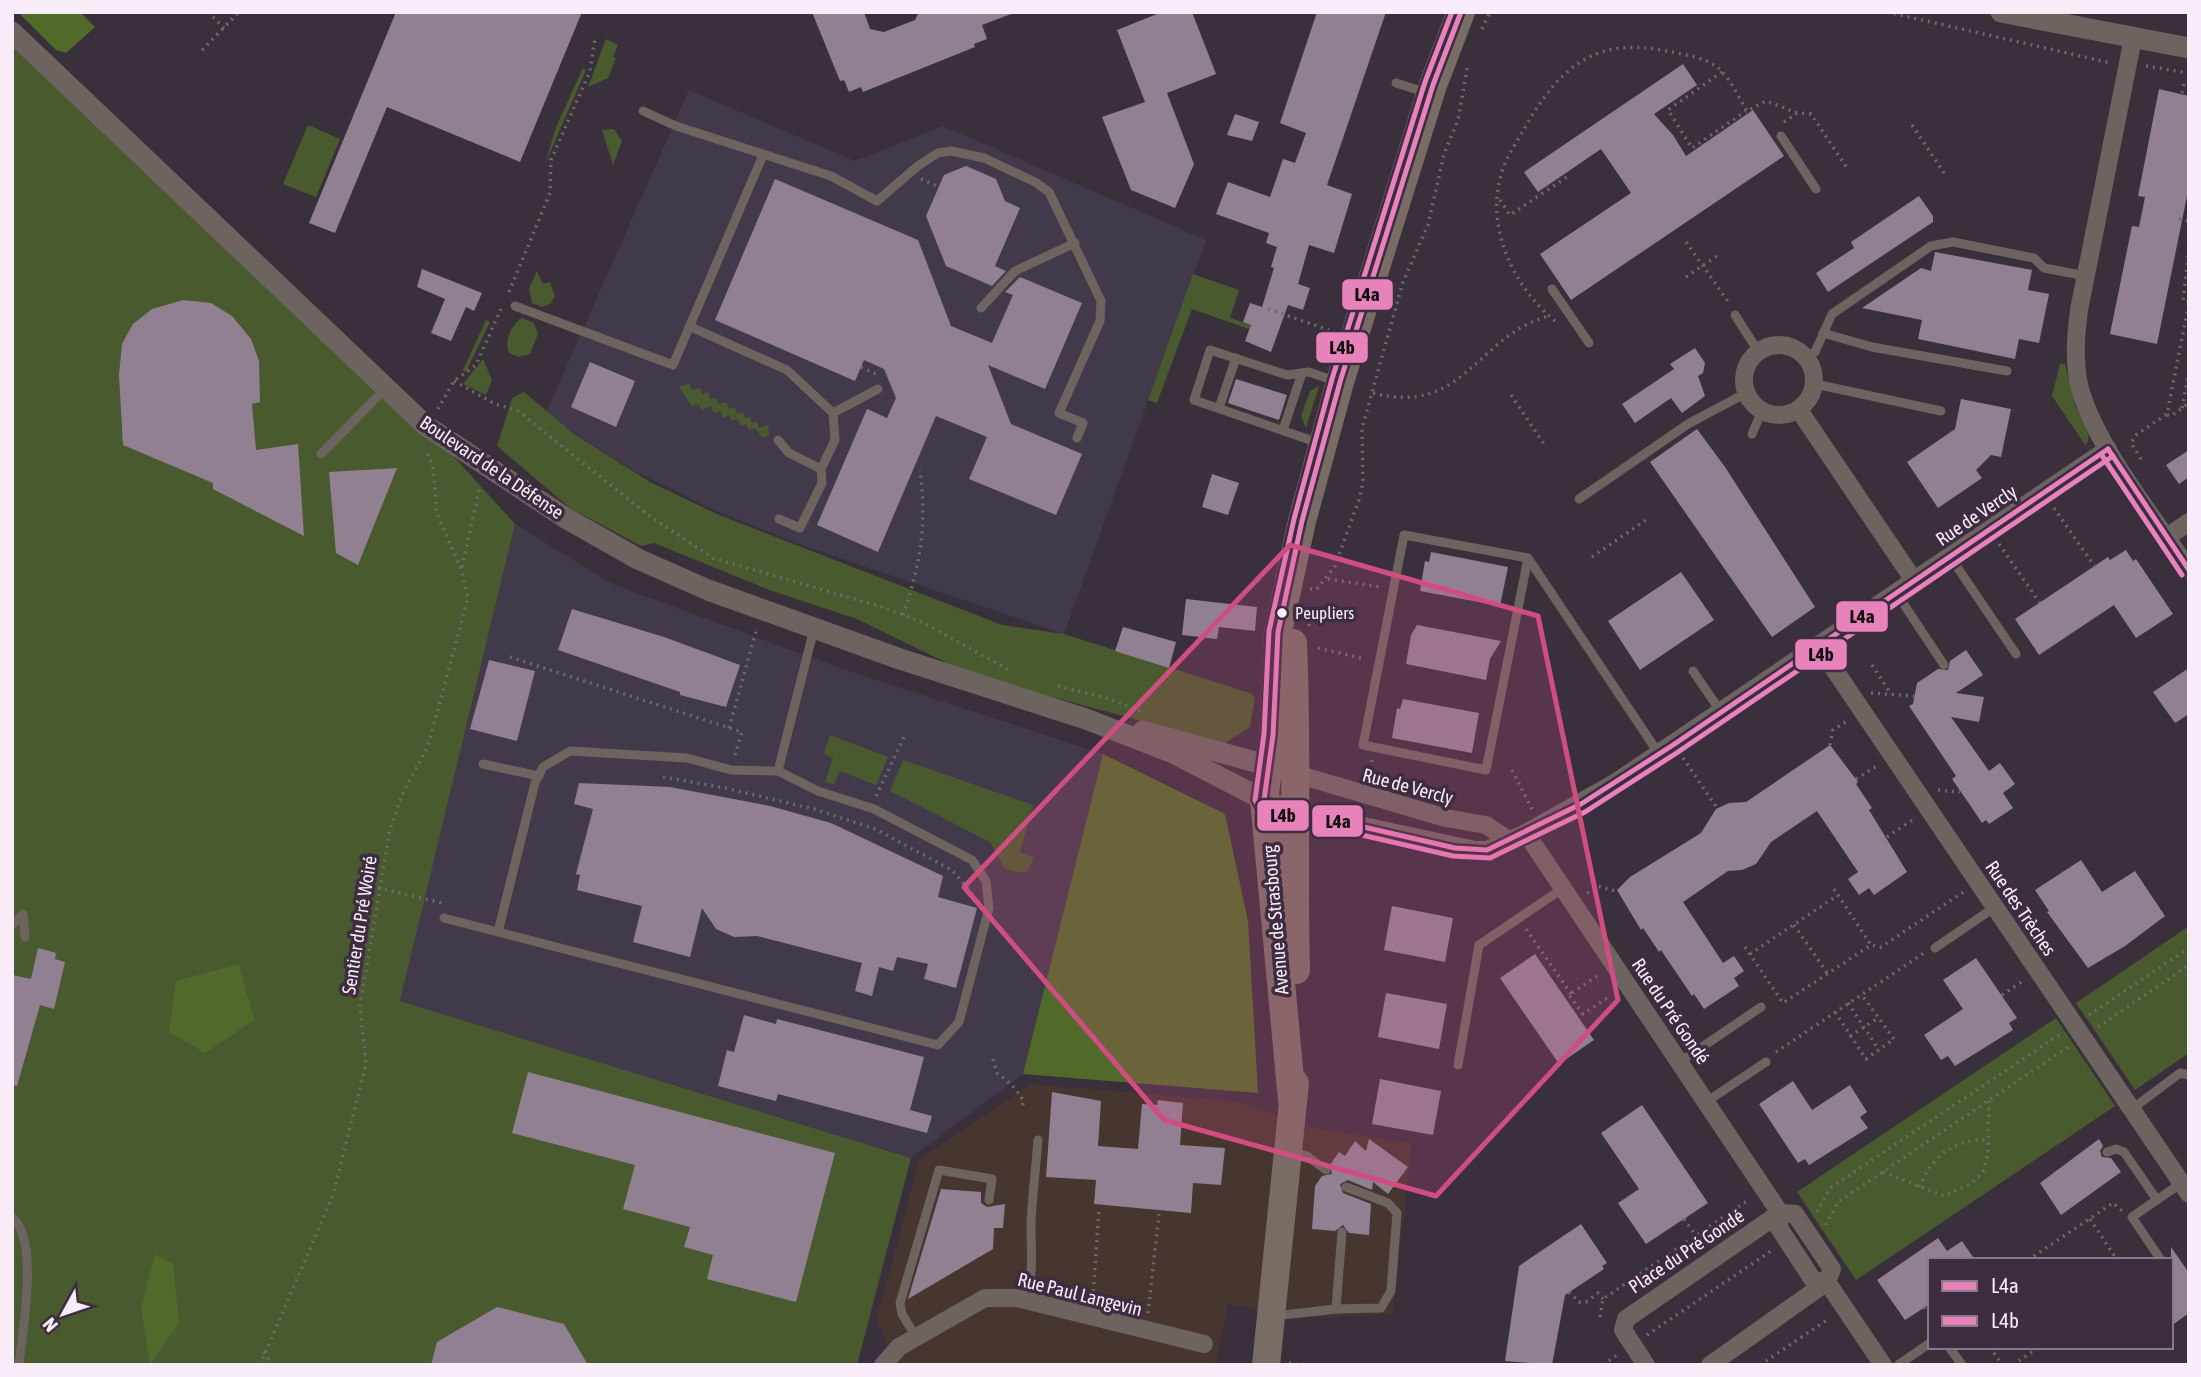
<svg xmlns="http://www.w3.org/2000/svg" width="2201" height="1377" font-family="'Asap Condensed',sans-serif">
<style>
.commercial{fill:#46362f}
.education{fill:#423a4a}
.green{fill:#495a2e}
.forest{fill:#526a29}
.building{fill:#908092}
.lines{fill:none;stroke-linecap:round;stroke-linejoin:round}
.path{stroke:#706968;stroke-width:3.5;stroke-dasharray:2 5;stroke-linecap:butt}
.service{stroke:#6d645f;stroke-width:9}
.minor{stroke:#6d645f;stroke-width:18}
.tertiary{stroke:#6d645f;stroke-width:21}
.primary{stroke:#796c64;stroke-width:28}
.bus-1-casing{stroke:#3e2c40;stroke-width:10}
.bus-2-casing{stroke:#3e2c40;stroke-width:10}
.bus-1{stroke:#e882bb;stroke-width:5}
.bus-2{stroke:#e882bb;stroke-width:5}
.marked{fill:#d04d82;fill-opacity:0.2;stroke:#d04d82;stroke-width:5;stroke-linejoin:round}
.bus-dot{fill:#f8ecf9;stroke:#3e2c40;stroke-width:2.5}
.labels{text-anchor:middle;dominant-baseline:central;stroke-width:7;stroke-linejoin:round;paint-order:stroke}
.bus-label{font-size:17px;fill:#f8ecf9;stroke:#3e2c40;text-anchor:start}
.street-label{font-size:19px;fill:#f8ecf9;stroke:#3e2c40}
.line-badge{stroke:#3e2c40;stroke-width:2.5}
.pale-badge-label{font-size:19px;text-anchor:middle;font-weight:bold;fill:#111}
</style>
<rect width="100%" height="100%" fill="#3a303c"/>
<polygon class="commercial" points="1031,1084 1234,1101 1313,1128 1412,1143 1392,1314 1300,1318 1228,1304 1215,1365 896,1365 877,1320 919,1160"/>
<g class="education">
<polygon points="689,90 855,161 943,126 1206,240 1064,634 799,544 714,510 634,471 545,415"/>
<polygon points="515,524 612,584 840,668 1103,754 1023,1074 911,1158 400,1001"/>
</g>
<g class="green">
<polygon points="12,32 425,425 515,524 400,1001 911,1158 857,1365 12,1365"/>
<polygon points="606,39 618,45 613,57 616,58 608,78 588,87"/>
<polygon points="583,68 586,70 545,164 556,127"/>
<polygon points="308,125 340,139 316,197 283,184"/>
<polygon points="614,129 622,141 613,165 602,130"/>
<polygon points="537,271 543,284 550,282 555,296 550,304 542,307 532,303 529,288"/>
<polygon points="1193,274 1239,290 1230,318 1251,325 1249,329 1192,309 1157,403 1148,400"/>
<path d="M522,318L534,323L538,334L530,354L519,357L509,353C504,340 511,325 522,318Z"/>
<polygon points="486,320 490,322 466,372 463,370"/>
<polygon points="483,359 492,380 486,395 463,384"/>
<polygon points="2060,364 2065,364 2075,405 2089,436 2086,446 2052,396"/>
<polygon points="689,383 692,390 700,388 702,394 708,392 710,399 716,398 718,404 726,402 729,409 735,407 737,414 743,412 745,418 750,417 752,423 756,421 759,428 768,425 769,435 763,438 755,428 749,430 746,424 741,426 738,419 732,421 729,415 723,418 721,411 714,413 711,406 702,410 699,404 692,406 679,387"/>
<polygon points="1319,386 1306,428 1301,416 1310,391"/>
<polygon points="524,392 574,434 650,482 719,515 1002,625 1064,634 1250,693 1255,697 1250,727 1225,743 1022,689 949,664 857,619 772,591 654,543 641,546 570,508 497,446 512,398"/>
<polygon points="830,735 888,757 876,785 840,771 834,784 825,782 833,758 824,754"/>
<polygon points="903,760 1033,805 1020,852 1034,857 1029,870 1022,873 1005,869 990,842 890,791"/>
<polygon points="2189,926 2189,1053 2135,1090 2076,1003"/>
<polygon points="2056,1018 2115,1106 1856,1280 1797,1192"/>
</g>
<g class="forest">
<polygon points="18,12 80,12 95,27 66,53 56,50"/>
<polygon points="1103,754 1225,814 1248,921 1258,1093 1023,1074"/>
<polygon points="239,964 254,1020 205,1053 169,1032 176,981"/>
<polygon points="155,1254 173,1264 179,1323 150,1364 141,1308"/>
</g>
<g class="building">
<polygon points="396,12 582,12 520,162 387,107 335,233 309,223"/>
<polygon points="812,12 864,12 870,29 884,32 915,20 919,12 1011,14 982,25 987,39 974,44 975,47 863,92 861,87 849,92 844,80 840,81"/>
<polygon points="1162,12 1192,12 1216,74 1167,93 1194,164 1175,208 1131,190 1102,117 1145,102 1117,30"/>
<polygon points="1317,12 1386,12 1327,185 1352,194 1334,253 1309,245 1298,284 1310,288 1303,310 1288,305 1271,352 1245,341 1251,325 1243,322 1250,303 1262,307 1274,268 1271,267 1277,247 1266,243 1269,233 1216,214 1228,182 1270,197 1283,159 1295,163 1306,133 1280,123"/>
<polygon points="1683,64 1697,85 1654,114 1673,135 1686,156 1753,110 1784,156 1571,300 1540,254 1631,193 1601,149 1538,192 1524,172"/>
<polygon points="2159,89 2189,96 2189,186 2157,344 2110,334 2132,226 2139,227 2145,197 2138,196"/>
<polygon points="1235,114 1259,122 1252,141 1227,135"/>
<polygon points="966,166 996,179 1005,201 1020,208 995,266 1006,271 992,286 946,266 926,216 944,175"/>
<polygon points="775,179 918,240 951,326 992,343 1013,295 1005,292 1020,277 1082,303 1045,389 988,365 1011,424 1082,454 1056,515 969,479 987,437 936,416 878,552 817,525 867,409 887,418 896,398 884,369 864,360 855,381 715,320"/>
<polygon points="1919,196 1933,216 1933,222 1828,292 1816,273 1854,248 1851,242"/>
<polygon points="1935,252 2032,270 2028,290 2049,294 2039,343 2019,339 2015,359 1918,339 1922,320 1862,308 1921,268 1931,271"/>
<polygon points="422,269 482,293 474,311 466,307 451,341 431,333 445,299 417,287"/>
<polygon points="183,300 211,303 232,316 251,339 259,361 260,402 252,404 256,450 298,444 304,536 213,489 213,483 123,445 119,375 122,344 133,324 152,309"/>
<polygon points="1695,348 1705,363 1703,373 1698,376 1705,396 1682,413 1671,398 1635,423 1622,404 1674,369 1670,364"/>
<polygon points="590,362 635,381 616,427 571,407"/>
<polygon points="1236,379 1287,395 1279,420 1228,403"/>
<polygon points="1961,399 2011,409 2001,457 1991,455 1976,470 1982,478 1938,508 1907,462 1955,429"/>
<polygon points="1697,429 1725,467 1815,607 1772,637 1650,462"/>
<polygon points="2189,450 2189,477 2179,484 2166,465"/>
<polygon points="397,468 358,565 336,553 329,472"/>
<polygon points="1212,474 1239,483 1228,515 1202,507"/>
<polygon points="2126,550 2133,561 2136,559 2173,614 2136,638 2114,605 2039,655 2015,619 2108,557 2110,560"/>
<polygon points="1431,552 1508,567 1500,606 1420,591 1425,561 1429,562"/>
<polygon points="1681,572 1714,620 1640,670 1608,621"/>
<polygon points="1186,599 1257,607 1255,631 1219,627 1217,639 1182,635"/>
<polygon points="572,609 664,637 740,665 726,707 680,695 680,692 558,650"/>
<polygon points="1417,625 1501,641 1490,659 1486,680 1406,664 1411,635"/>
<polygon points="1123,627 1176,642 1169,668 1115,651"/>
<polygon points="1966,650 1983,675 1956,693 1984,697 1979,722 1951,717 1989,771 2000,763 2015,784 2003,793 2013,808 1989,824 1986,820 1982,823 1970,805 1952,779 1956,776 1909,706 1913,704 1917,683 1938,669 1948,670 1950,661"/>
<polygon points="489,660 535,671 517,741 470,729"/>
<polygon points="2189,668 2189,714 2175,723 2153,692"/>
<polygon points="1403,699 1479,713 1472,753 1392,738 1397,708 1400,709"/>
<polygon points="1830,745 1858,782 1856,784 1872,808 1869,810 1907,872 1874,895 1869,888 1859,895 1848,879 1858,872 1817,811 1771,842 1756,864 1742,870 1728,871 1683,902 1723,963 1734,956 1744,971 1734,978 1739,986 1704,1009 1694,994 1692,996 1661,950 1659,952 1643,928 1641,930 1617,890 1630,877 1701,833 1716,809 1729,803 1746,802"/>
<polygon points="579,783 670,787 770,806 831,823 943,876 938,897 977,908 956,988 924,979 928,964 897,957 893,971 879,967 872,996 855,991 862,963 757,936 734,937 716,929 702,908 690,957 633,942 642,906 577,890 580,875 576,874 593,809 574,804"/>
<polygon points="2081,860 2102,892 2135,871 2165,916 2125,946 2088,968 2047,912 2049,911 2035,890"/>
<polygon points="1392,906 1453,918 1445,962 1384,950"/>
<polygon points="38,948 56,953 55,959 65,962 54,1009 40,1005 17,1086 12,1085 12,975 31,979"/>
<polygon points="1535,954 1594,1040 1559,1064 1500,978"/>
<polygon points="1976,958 2017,1018 2009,1023 2013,1030 1955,1066 1948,1056 1941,1060 1924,1035 1963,1009 1943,980"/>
<polygon points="1386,993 1447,1004 1439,1049 1378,1037"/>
<polygon points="744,1015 776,1024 777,1019 924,1057 910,1110 932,1116 927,1133 778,1094 776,1101 718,1086 727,1050 734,1052"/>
<polygon points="528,1072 835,1153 796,1302 707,1279 713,1255 684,1247 690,1227 623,1209 635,1165 512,1133"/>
<polygon points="1380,1079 1441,1091 1433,1135 1372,1124"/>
<polygon points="1793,1081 1812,1110 1850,1085 1867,1112 1860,1117 1868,1128 1809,1165 1805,1159 1798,1163 1759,1104"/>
<polygon points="1052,1092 1101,1101 1098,1146 1138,1149 1142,1104 1157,1105 1158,1100 1183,1103 1180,1145 1225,1148 1221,1185 1193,1183 1191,1213 1094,1204 1096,1180 1046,1177"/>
<polygon points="1642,1105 1708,1203 1646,1244 1618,1203 1639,1189 1601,1133"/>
<polygon points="1369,1139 1408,1167 1388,1194 1373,1182 1372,1190 1348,1180 1340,1184 1343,1193 1371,1204 1369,1235 1349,1233 1343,1225 1335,1231 1312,1229 1315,1186 1322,1176 1332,1174 1330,1165 1339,1152 1345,1156 1355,1141 1366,1151"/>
<polygon points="2099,1139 2103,1146 2100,1151 2102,1157 2111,1158 2121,1172 2061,1215 2040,1183"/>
<polygon points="941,1189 981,1192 981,1203 987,1207 1005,1204 1003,1228 994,1228 993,1249 908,1299"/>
<polygon points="1581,1224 1607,1263 1602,1266 1604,1269 1565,1295 1552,1365 1505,1361 1519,1266"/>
<polygon points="1938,1238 1947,1251 1962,1241 1975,1260 1930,1260 1930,1304 1905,1320 1877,1280"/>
<polygon points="2171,1247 2189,1273 2189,1313 2171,1326"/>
<polygon points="497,1307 564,1324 588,1365 431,1365 437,1342"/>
</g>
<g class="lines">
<g class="path">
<polyline points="208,12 224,28"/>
<polyline points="1887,12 2111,63"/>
<polyline points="1482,29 1490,12"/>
<polyline points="202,50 239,12"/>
<polyline points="2146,66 2189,73"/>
<polyline points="1722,72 1668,110 1692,148 1746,111"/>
<polyline points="2182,93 2184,84 2189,85"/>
<polyline points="1784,122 1797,113"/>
<polyline points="1912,125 1944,173"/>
<polyline points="921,179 939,187"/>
<polyline points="1500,200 1510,215 1570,175"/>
<polyline points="2179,219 2189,221"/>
<polyline points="1686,242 1729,303"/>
<polyline points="2189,249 2183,301 2189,302"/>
<polyline points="1686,277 1720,254"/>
<polyline points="509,292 550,193 551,160 590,71 595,39"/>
<polyline points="1268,309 1329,330"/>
<path d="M1555,321C1510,284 1480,217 1507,159C1513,147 1521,135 1528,122C1562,65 1597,37 1666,51C1683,54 1703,57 1717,67C1729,76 1739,98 1747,111L1766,101L1797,113L1811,114L1847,168"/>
<polyline points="861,367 878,375"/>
<polyline points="454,381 495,404 518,411 648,515 713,558 882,607 924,623 1011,671"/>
<path d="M1373,393C1464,417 1477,335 1549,316"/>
<polyline points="1511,395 1544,444"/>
<polyline points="2182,408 2189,372"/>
<polyline points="438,409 454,381 476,365 501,309"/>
<polyline points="2167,415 2171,416 2189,403"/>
<polyline points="2141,459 2131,443 2136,435 2167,414 2189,303"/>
<polyline points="2054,508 2095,567"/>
<polyline points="1999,544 2040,603"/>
<polyline points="1592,557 1649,518"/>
<polyline points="462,567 480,486"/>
<polyline points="1328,579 1381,587"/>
<polyline points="1310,589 1317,589 1335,566 1360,497 1363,482 1362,428 1403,282 1428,225 1444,154 1458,120 1468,64"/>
<path d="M903,615C921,563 927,524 920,470"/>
<polyline points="1309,626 1309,609"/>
<polyline points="1318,648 1365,659"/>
<polyline points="510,657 742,732 735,755"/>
<polyline points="1872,665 1891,694"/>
<polyline points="1058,686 1109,699 1141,711"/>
<polyline points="1871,693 1914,696"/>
<polyline points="729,728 756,631"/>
<polyline points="1830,745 1833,730 1847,721"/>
<polyline points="1683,758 1717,808"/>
<polyline points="1512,770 1532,809"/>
<polyline points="1369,776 1372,760"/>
<polyline points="663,777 725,788 814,809 875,829 952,870 972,893"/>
<polyline points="1856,779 1878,765"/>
<polyline points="1938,790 1960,792"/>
<polyline points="876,796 905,735"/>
<polyline points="1887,837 1914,819"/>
<polyline points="378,888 442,903"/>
<polyline points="1834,889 1871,945"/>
<polyline points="1587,893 1597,886 1619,892"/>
<polyline points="1794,925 1828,974"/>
<polyline points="1526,929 1571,994"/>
<polyline points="1745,947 1783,1003 1871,945 1881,947 1965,891"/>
<polyline points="1750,954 1838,895"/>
<polyline points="1597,976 1569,995 1583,1014 1610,996"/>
<polyline points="2002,995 2023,981"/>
<polyline points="1848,1003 1879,1050"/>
<polyline points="1835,1012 1866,1059 1894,1039 1862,995"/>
<polyline points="2089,1015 2189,948"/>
<polyline points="2098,1027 2189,965"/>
<polyline points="1850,1036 1878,1018"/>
<polyline points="1776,1052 1924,953"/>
<path d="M993,1059L997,1073C1008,1081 1017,1089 1024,1102L1021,1108"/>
<polyline points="1883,1172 1944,1196 1972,1183 1983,1172 1988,1154 1989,1101"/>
<path d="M1919,1187C1933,1156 1953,1139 1988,1140"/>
<polyline points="1817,1212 1830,1188 2059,1035"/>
<polyline points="1684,1219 1696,1236"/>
<polyline points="2090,1219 2117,1260"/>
<polyline points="1826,1225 1838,1202 2068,1047"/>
<polyline points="2028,1260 2113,1203 2122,1211"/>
<polyline points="1569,1292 1579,1302 1586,1302 1598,1293 1603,1299"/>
<polyline points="1093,1298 1099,1208"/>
<polyline points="1924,1307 1930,1315"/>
<polyline points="1148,1313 1159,1214"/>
<polyline points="1600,1317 1603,1299 1747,1201"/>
<polyline points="1647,1335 1771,1251"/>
<polyline points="1990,1347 2002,1365"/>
<polyline points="264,1352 272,1365"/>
<polyline points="1289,1363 1301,1365"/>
<polyline points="260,1365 333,1195 366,1064 360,1006 390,829 402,795 428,746 468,598 461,569 437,514 433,466 426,451"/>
<polyline points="1603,1365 1617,1355"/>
<polyline points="1760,1365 1827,1320"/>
<polyline points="2013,1365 2039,1347"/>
</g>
<g class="service">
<polyline points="1396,83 1428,93"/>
<polyline points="643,111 676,126 831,176 877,201 919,165 938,153 951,151 984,158 1035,182 1049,192 1101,301 1100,321 1059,413 1083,423 1077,438"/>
<polyline points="1781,136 1816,189"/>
<polyline points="1552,289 1589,343"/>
<polyline points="515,306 673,365 763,155"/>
<polyline points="981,308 1015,271 1075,243"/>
<polyline points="1735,315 1758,351"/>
<polyline points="691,327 787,370 833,413 835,440 821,469 822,483 800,528 779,519"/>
<polyline points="1823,333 1872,347 2007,371"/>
<polyline points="1807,358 1815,352 1832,314 1931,246 1953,242 2034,258 2044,268 2086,276"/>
<polyline points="1815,384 1941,411"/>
<polyline points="1219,408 1236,358"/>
<polyline points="833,413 878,389"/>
<polyline points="1283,430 1302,373"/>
<polyline points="1752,434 1762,411"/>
<polyline points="778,440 789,453 821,469"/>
<polyline points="1319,443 1194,400 1210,350 1287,375 1309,372 1335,381"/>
<polyline points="321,454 385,389"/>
<polyline points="1579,499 1688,424 1746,393"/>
<polyline points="1528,558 1486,770 1363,745 1404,535 1528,558 1659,754"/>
<polyline points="1951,558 2016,654"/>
<polyline points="1897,594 1944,665"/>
<polyline points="1693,671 1721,712"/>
<polygon points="570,751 687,758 731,770 778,771 818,791 874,809 972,860 986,881 989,908 959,1022 938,1045 498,932 535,783 543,767"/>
<polyline points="483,764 539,776"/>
<polyline points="778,771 814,629"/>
<polyline points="444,918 498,932"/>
<polyline points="12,925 23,914 25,937"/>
<polyline points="1935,948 1995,907"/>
<polyline points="1680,1062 1761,1007"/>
<polyline points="1458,1065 1479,945 1562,889"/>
<polyline points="1706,1102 1766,1062"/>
<polyline points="2132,1109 2180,1073 2189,1075"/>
<polyline points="1292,1152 1307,1156 1326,1170"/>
<polyline points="2107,1152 2116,1149 2124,1152 2157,1200"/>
<path d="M12,1217C40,1241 22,1331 19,1365"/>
<polyline points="2161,1260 2132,1217 2183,1182"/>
<path d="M1026,1300C1034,1273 1031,1251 1031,1224C1032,1196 1036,1168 1038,1140"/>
<polyline points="1336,1309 1381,1308 1391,1291 1397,1213 1388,1203 1346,1187"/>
<polyline points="1274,1316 1336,1309 1342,1232"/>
<polyline points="916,1337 902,1314 900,1303 939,1170 992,1179 989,1200"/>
<polyline points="1949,1347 1962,1365"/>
<polyline points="1898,1365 1930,1343"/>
</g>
<g class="minor">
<path d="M2133,38L2079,310C2076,334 2074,356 2078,380C2089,438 2155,519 2189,570"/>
<circle cx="1779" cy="380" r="35"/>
<polyline points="1799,410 1915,582"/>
<polyline points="2167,537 2189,522"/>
<polyline points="1819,647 2189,1194"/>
<polyline points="1296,774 1446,818 1486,825 1507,839"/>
<polyline points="1294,811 1475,850 1487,850 1526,833 1616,782 2108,449"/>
<polyline points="1526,833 1780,1213 1779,1228 1813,1280 1827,1282"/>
<polyline points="1780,1213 1795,1214 1832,1269 1827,1282"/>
<polyline points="1827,1282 1883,1365"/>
<polyline points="883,1365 899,1347 985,1298 1017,1298 1204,1344"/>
<polyline points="1646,1365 1623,1330 1626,1319 1780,1213"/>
<polyline points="1710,1365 1827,1282"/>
</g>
<g class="tertiary">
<polyline points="2001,12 2189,48"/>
<polyline points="12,32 425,425 564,517 638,559 708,590 900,659 1086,719 1173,753 1264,800 1294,811"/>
<polyline points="1143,731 1281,769"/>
</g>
<g class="primary">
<path d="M1293,643C1298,752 1293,860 1296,970"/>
<polyline points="1292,1100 1264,800 1273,735 1278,632 1302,521 1340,382 1433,85 1461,12"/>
<polyline points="1266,1365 1295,1083"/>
</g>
<g class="bus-1-casing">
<g id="bus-1">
<polyline points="1461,12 1433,85 1340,382 1302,521 1278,632 1273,735 1264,800 1294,811 1455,848 1487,850 1581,804 1673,745 2108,449"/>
<polyline points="2108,449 2189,570"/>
</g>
</g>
<g class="bus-2-casing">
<g id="bus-2">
<polyline points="1452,12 1425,82 1332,379 1294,519 1269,631 1264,734 1255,800 1259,807 1292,819 1453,856 1490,858 1585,812 1678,752 2113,456"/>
<polyline points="2101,454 2182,575"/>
</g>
</g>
<use href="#bus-1" class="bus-1"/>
<use href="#bus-2" class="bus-2"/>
</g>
<path class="marked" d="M1290,545L1538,616L1618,1000L1436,1196L1164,1120L964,887Z"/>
<circle class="bus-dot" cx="1282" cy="613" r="6"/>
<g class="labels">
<g class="bus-label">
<text x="1295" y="613">Peupliers</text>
</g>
<g class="street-label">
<text transform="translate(492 467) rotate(34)">Boulevard de la Défense</text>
<text transform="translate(1976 515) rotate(-34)">Rue de Vercly</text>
<text transform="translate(1408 786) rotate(15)">Rue de Vercly</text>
<text transform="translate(2021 908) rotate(56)">Rue des Trèches</text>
<text transform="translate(1275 920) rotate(-95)">Avenue de Strasbourg</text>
<text transform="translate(359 925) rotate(-81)">Sentier du Pré Woiré</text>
<text transform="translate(1671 1011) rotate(56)">Rue du Pré Gondé</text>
<text transform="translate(1686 1251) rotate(-34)">Place du Pré Gondé</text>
<text transform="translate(1080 1294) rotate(14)">Rue Paul Langevin</text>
</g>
</g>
<g class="line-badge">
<rect x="1341" y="278" width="53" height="33" rx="7" fill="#e882bb"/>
<rect x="1315" y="331" width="54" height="33" rx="7" fill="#e882bb"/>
<rect x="1835" y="600" width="54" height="33" rx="7" fill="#e882bb"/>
<rect x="1794" y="638" width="54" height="33" rx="7" fill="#e882bb"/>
<rect x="1256" y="799" width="54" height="33" rx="7" fill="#e882bb"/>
<rect x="1311" y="804" width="53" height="34" rx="7" fill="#e882bb"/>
</g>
<g class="pale-badge-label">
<text x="1367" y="301">L4a</text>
<text x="1342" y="354">L4b</text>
<text x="1862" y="623">L4a</text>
<text x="1821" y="661">L4b</text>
<text x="1283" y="822">L4b</text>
<text x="1338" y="828">L4a</text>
</g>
<rect width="2201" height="1377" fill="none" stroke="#f8ecf9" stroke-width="28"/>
<rect x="1928" y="1258" width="245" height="91" fill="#3e2c40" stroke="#88798a" stroke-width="2"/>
<rect x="1942" y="1281" width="35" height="10" fill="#e882bb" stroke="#88798a" stroke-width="2"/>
<text x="1991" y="1293" font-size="21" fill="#f8ecf9">L4a</text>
<rect x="1942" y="1316" width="35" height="10" fill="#e882bb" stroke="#88798a" stroke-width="2"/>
<text x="1991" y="1328" font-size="21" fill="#f8ecf9">L4b</text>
<g transform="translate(63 1314) rotate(230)" stroke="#3e2c40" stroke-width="5" paint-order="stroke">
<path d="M0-5L12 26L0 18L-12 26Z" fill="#f8ecf9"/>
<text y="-10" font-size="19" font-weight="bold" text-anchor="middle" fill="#f8ecf9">N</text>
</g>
</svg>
